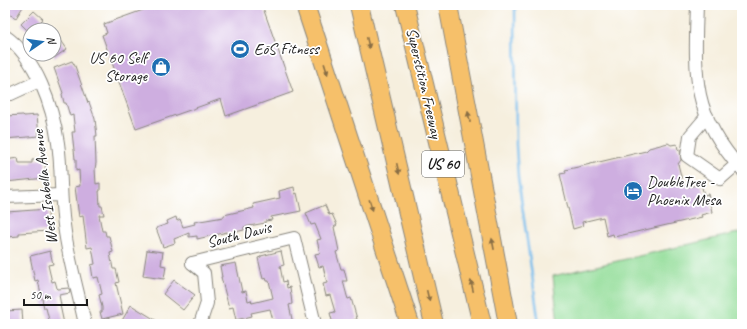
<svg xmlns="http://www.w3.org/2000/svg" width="747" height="329" font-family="Caveat,sans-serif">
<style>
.green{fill:#93dd99;stroke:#587c5a}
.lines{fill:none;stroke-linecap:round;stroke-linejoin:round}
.stream{stroke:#75bcec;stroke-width:2.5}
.building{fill:#ceaee0}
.minor-casing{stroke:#89867d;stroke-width:14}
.highway-casing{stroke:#89867d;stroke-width:20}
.minor{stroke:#fff;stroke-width:12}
.highway{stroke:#f6c06b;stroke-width:18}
.oneway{fill:#896e44}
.labels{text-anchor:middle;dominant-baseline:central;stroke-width:3.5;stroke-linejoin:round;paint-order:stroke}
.shield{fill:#fff;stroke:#606060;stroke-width:1}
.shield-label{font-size:15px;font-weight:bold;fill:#1c1c1c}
.poi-label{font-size:16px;fill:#1c1c1c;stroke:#fff;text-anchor:start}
.street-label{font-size:16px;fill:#1c1c1c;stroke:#fff}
</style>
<rect width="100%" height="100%" fill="#fff"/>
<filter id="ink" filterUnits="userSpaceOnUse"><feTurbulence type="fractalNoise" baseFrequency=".025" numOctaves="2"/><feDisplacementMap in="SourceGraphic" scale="8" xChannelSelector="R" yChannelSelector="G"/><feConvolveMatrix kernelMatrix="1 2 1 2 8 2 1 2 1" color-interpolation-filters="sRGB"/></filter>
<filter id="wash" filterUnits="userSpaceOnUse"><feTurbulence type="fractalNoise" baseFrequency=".012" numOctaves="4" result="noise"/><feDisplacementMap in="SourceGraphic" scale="16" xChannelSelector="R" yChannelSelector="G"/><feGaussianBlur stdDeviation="0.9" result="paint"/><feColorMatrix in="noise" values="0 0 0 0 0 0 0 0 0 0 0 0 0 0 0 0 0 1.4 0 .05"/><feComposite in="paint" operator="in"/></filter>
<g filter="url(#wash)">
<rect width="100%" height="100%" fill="#f6efde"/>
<polygon class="green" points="742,232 742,324 558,324 553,276"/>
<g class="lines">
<polyline class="stream" points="515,5 516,145 518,177 539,324"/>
</g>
<g id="blocks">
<g class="building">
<polygon points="5,5 24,5 16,18 5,12"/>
<polygon points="157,5 262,5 293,92 226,116 221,99 136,129 102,35 107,33 104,24"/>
<polygon points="34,11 43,19 41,21 49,30 27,30 21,24"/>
<polygon points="54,30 67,49 54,58"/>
<polygon points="72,61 75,66 88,103 89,102 95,119 97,136 95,136 96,163 95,169 96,184 100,183 100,191 99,191 100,206 102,206 104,215 99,215 102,231 105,231 106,236 109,236 113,252 110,253 113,269 116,269 119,282 116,283 123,314 102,319 100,312 102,312 102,307 99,295 102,294 98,277 93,278 91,265 95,264 92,247 87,248 83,216 79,217 75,187 80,186 79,170 76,171 76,159 75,159 72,132 75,132 73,115 70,116 66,103 64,103 62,94 63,93 54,68"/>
<polygon points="23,115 24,116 37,115 39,136 5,139 5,116"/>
<polygon points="668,143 671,145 677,144 678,150 680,149 681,160 678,164 683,184 688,187 701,184 704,195 708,194 712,212 701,215 702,217 614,237 613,234 607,236 603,217 582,222 583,226 573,229 560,174 566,173 565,170 646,151 649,148"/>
<polygon points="18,158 19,163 32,163 32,160 45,159 46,178 5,182 5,160"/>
<polygon points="294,187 295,194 297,193 301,211 271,217 272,220 265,221 265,223 244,227 244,230 227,234 227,232 219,234 197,239 197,236 189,237 189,233 174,239 175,243 163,247 156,228 168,224 167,221 176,217 177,221 180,219 183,227 195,224 194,222 224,217 224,215 254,208 253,204 280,198 279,191"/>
<polygon points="325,205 329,215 332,214 337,225 334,227 339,251 336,252 341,269 344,269 347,281 343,281 347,296 348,299 351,298 357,319 342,324 333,324 330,313 335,312 330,295 326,296 323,284 327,283 323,266 319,267 315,254 320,253 317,240 321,239 315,224 311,225 306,213"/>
<polygon points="48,209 49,231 19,233 19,236 7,237 7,235 5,235 5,215 7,215 7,212"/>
<polygon points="147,250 163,252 161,265 166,266 164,279 143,276"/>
<polygon points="50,251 53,264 48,265 52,282 55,281 57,288 58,289 69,288 70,293 59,295 61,305 60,305 64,324 50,324 46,308 44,308 38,280 35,281 30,256"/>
<polygon points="281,251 284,265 280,266 283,282 286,281 287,288 290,287 292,304 289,305 293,324 274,324 270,309 251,313 252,316 236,320 233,307 229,308 221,277 222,277 220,266 236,263 242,292 246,291 248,301 251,300 252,303 273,298 269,281 267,281 266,278 263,279 258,258 261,257 261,256"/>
<polygon points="174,280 195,295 183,310 163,294"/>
<polygon points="131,305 162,324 120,324"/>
<polygon points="22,310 23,324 5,324 5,311"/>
</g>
</g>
</g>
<g filter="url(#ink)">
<use href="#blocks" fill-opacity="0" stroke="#89867d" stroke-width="1"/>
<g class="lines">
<g class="minor-casing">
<g id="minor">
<path d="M697,5C696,35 694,66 700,95C706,123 723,149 742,170"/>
<path d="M5,36C36,57 53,107 58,143C62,170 60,198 64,225C68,258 78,291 85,324"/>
<polyline points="11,94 39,81"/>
<polyline points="707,116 690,136 687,156 720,179 737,164"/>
<polyline points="5,197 61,195"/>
<polyline points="192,263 294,238 315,324"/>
<polyline points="192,263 204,273 207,303 200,324"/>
</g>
</g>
<g class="highway-casing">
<g id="highway">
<polyline points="305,5 410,324"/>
<polyline points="359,5 434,324"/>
<polyline points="405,5 482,324"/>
<polyline points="448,5 508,324"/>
</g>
</g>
<use href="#minor" class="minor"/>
<use href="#highway" class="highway"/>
</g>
<defs><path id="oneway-solid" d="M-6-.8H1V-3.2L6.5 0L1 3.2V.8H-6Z"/></defs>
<g class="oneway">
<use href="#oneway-solid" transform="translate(368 43) rotate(77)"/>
<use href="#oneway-solid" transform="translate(326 69) rotate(72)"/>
<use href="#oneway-solid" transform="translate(469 117) rotate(-101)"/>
<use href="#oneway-solid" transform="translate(398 169) rotate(77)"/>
<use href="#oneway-solid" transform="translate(371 205) rotate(72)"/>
<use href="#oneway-solid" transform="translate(493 244) rotate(-101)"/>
<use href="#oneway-solid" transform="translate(472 286) rotate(-103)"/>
<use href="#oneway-solid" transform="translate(428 296) rotate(77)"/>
</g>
</g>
<defs>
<g id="stadium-disc" transform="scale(1)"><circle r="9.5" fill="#1f6fb2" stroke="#fff"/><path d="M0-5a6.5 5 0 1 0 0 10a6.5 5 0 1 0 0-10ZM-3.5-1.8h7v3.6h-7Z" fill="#fff"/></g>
<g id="shop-disc" transform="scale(1)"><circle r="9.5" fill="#1f6fb2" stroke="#fff"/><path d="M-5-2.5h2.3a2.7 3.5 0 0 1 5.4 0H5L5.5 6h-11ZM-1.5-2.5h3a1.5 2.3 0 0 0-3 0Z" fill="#fff"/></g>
<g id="hotel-disc" transform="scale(1)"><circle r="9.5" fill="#1f6fb2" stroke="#fff"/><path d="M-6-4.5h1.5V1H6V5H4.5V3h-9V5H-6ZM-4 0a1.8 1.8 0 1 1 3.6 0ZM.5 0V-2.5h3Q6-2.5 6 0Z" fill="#fff"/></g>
</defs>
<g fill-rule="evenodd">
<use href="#stadium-disc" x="240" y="49"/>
<use href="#shop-disc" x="161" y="67"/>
<use href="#hotel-disc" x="633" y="191"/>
</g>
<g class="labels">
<rect class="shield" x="422" y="151" width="42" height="26" rx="3"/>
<g class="shield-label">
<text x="443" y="164">US 60</text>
</g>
<g class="poi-label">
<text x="254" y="49">EōS Fitness</text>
<text x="147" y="58" text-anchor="end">US 60 Self<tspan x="147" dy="18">Storage</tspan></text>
<text x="647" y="182">DoubleTree -<tspan x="647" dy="18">Phoenix Mesa</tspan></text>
</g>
<g class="street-label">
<text transform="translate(424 83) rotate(77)">Superstition Freeway</text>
<text transform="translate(45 187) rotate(-97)">West Isabella Avenue</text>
<text transform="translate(239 235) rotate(-14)">South Davis</text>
</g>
</g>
<rect width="747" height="329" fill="none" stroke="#fff" stroke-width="20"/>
<g transform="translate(42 42) rotate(77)"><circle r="19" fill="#ffffff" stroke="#a4a4a4"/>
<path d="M0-3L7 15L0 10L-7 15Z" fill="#1f6fb2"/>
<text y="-6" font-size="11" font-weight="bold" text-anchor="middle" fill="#1c1c1c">N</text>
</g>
<path d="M24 299v6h63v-6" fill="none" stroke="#1c1c1c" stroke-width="2"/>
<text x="30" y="299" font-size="12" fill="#1c1c1c" stroke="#ffffff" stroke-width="3" paint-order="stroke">50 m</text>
</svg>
